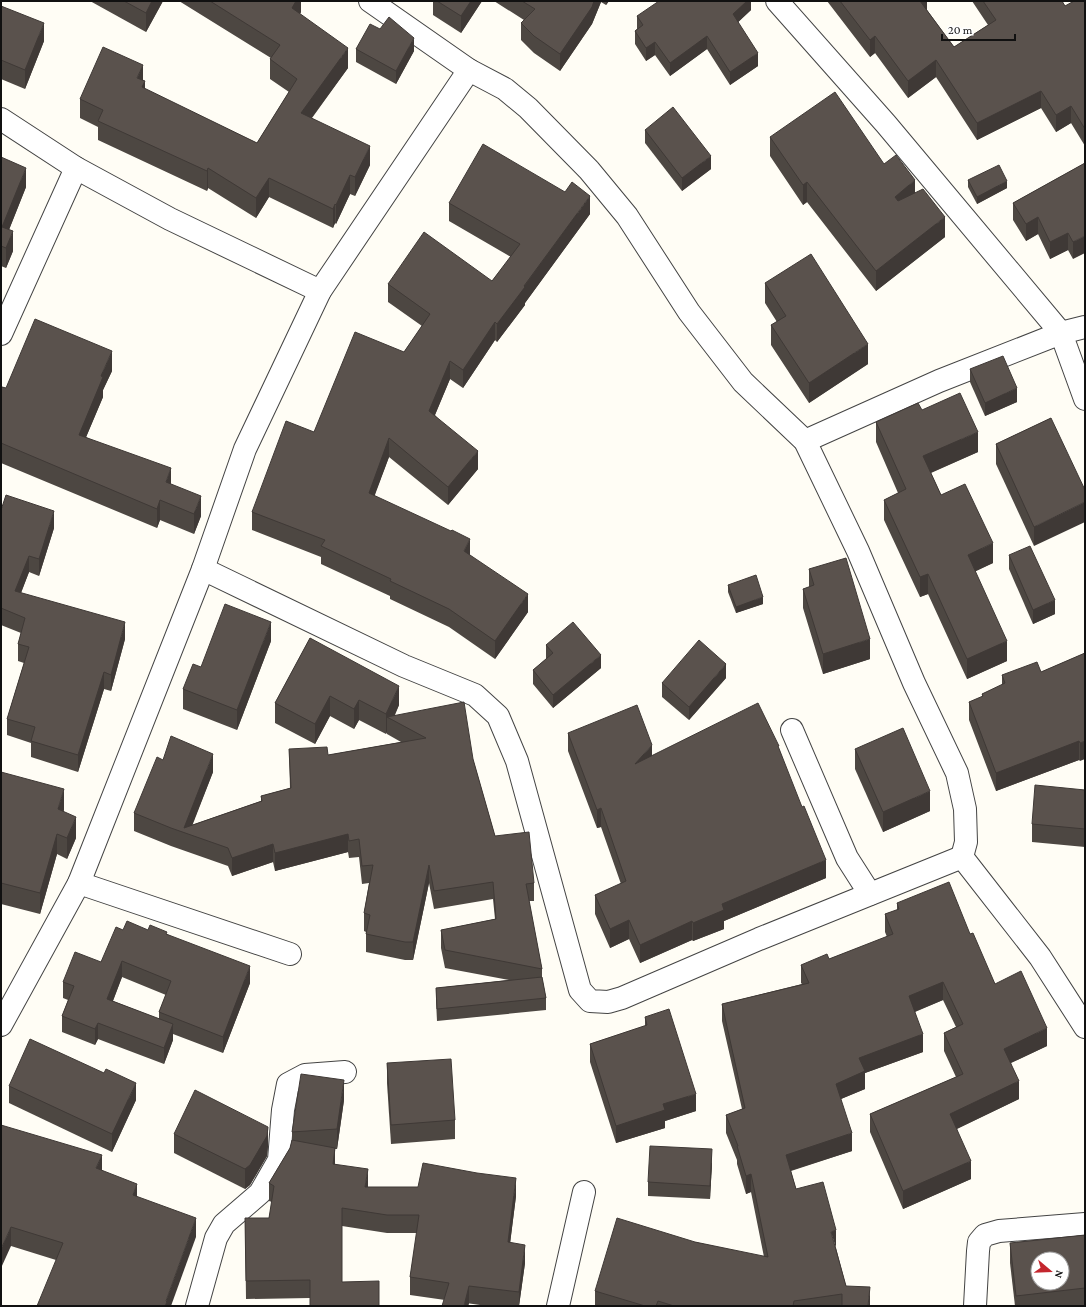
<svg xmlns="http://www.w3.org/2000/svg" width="1086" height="1307" font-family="'Crimson Pro',serif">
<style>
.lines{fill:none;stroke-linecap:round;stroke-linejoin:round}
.street-casing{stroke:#444;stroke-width:24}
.street{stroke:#fff;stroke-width:22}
.wall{fill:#4d4742;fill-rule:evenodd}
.shaded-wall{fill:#3f3936}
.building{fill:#5a524d;stroke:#3f3936;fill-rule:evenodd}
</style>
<rect width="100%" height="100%" fill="#fffdf5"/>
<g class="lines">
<g class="street-casing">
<g id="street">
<polyline points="370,1 469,70 505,89 528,108 589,170 627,216 689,312 743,382 805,441 858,551 914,683 957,773 965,809 966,842 962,857 1040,957 1085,1027"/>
<polyline points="777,1 886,124 1061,333 1085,399"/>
<polyline points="1,119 76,168 170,219 320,291"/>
<polyline points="1,334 76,168"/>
<polyline points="805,441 939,381 1061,333 1085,327"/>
<polyline points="203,569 404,666 475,695 498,716 517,761 580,990 590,1001 608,1002 622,998 759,939 962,857"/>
<polyline points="792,730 847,858 870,894"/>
<polyline points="79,883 290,954"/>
<polyline points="1,1025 79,883 203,569 245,449 320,291 469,70"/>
<polyline points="197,1306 216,1238 224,1224 260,1193 279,1160 283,1110 288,1084 305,1075 345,1072"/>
<polyline points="558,1306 584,1192"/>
<polyline points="975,1306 978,1251 979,1242 985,1235 999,1231 1085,1224"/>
</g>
</g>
<use href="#street" class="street"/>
</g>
<g class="wall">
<polygon points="90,1 163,1 146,32"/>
<polygon points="179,1 301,1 301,12 300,14 348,68 312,118 370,165 355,196 350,194 336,224 335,223 333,228 269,197 256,218 208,188 207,191 98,140 98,127 80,118 80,99 143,80 145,89 257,143 289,92 270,79 270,59 271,58"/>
<polygon points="433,1 482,1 461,33 433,15"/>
<polygon points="494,1 609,1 606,5 601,2 592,24 560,71 534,53 521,40 521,23 524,20"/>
<polygon points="751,1 751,10 738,22 758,66 730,85 707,49 670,76 655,55 646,61 635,44 635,31 637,29 637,16"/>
<polygon points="827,1 927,1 927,10 954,47 988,25 972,1 1062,1 1065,6 1085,1 1085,146 1071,123 1056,132 1041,108 977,140 936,77 908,98 875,53 870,57"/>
<polygon points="1,6 44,41 25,89 1,79"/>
<polygon points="380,29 414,51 396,84 356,62 356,49"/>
<polygon points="645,130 711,169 682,191 645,143"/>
<polygon points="770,137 884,164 915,193 945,237 876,291 807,202 803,205 770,156"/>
<polygon points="1,157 26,187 9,230 13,251 6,268 1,266"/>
<polygon points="1085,163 1073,259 1068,250 1050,259 1038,234 1026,241 1013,220 1013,203"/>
<polygon points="968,180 1007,188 977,204 968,187"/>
<polygon points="449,203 590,214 525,303 525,305 497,342 495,340 463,388 450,379 435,415 478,469 448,505 389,457 374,496 470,555 528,612 495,659 449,627 390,599 390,596 321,564 321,557 252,530 252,512 314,432 404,352 422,326 388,302 388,284 492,281 511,257 449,221"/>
<polygon points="765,283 868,364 809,403 771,345 771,325 777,322 765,303"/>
<polygon points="970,369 1017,402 985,416 970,382"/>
<polygon points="112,371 103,390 103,397 86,437 171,484 201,516 194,534 160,520 157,528 1,463 1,389"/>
<polygon points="922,410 978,452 931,473 941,495 993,563 975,571 1007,661 967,679 928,594 920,597 884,520 884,500 898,493 876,442 876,422"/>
<polygon points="1051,418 1034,546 996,464 996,444"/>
<polygon points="1,510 54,528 39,576 29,572 21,593 125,639 111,691 104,689 78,772 31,757 31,743 7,735 7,719 24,663 18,661 18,644 21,633 1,625"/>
<polygon points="1009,555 1055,614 1033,624 1009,569"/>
<polygon points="809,569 870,659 823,674 803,608 803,589 809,587"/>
<polygon points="728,585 763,604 736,613 728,592"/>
<polygon points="310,638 399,705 395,715 473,759 495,836 534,883 534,901 529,901 542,969 542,977 546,998 546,1010 437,1021 436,1000 436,988 509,980 445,968 441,948 441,930 495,919 493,899 434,909 429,883 413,960 405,960 366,952 366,932 364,931 364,913 369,883 362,884 359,857 349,858 348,852 275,871 273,862 232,876 228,866 171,846 134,831 134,813 163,760 213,772 192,825 261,801 261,796 290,788 289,749 328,755 401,742 387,734 387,732 386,734 359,720 354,729 330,716 315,744 275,723 275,703"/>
<polygon points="271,641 237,730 183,709 183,689 201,667"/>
<polygon points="546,645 601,668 553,708 533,684 533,670 546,659"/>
<polygon points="1085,653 1080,761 1079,760 996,791 969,720 969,702 982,697 982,694 1002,685 1002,675 1041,672"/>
<polygon points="726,678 689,720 662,697 662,683"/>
<polygon points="568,733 652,756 779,749 826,878 724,921 724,929 693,941 692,940 640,963 629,939 610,948 595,914 595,895 621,884 601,827 597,828 568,751"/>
<polygon points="855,749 930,811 883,832 855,769"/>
<polygon points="1,772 64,810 63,811 76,838 67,859 57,854 40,914 1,904"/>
<polygon points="1085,790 1085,847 1032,842 1032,824"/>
<polygon points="897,903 970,934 995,984 1047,1046 1011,1063 1019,1099 957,1129 971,1179 903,1209 870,1132 870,1114 956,1077 944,1051 944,1033 956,1027 943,1000 915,1012 923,1052 865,1073 865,1089 841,1099 852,1151 791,1171 796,1189 836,1248 846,1286 870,1306 595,1306 595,1291 695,1242 764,1257 751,1192 746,1194 737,1164 737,1160 726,1133 726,1115 742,1109 722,1021 722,1004 802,984 801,983 801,965 829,959 887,937 885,932 885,914 897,910"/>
<path d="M123,930H148L167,934L250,983L223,1053L173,1034V1040L164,1064L98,1039L95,1045L62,1032V1016L68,1000L63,998V982L101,962ZM122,977L166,995L159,1012V1019L113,1001Z"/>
<polygon points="645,1017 696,1111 665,1121 665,1128 616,1143 590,1062 590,1044 645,1026"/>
<polygon points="387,1063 455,1120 455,1139 391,1144 387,1083"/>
<polygon points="9,1086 136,1100 112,1152 9,1103"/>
<polygon points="344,1100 337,1149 335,1149 335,1164 368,1187 516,1196 510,1243 525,1263 519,1306 487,1306 410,1295 410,1277 417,1233 387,1233 342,1226 310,1298 246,1299 245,1218 269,1218 272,1202 269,1201 269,1183 290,1148 292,1140 292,1132"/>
<polygon points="1,1125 102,1170 137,1197 196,1237 56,1260 11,1246"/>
<polygon points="174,1134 268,1146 267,1156 250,1185 245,1189 174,1153"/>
<polygon points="712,1163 710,1199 648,1196 648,1182"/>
<polygon points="1085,1235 1085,1306 1015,1306 1010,1263 1010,1243"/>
</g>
<g class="shaded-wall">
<polygon points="152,1 163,1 146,32 146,13"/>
<polygon points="296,1 301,1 301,12 292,27 292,8"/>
<polygon points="471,1 482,1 461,33 461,16"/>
<polygon points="594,1 601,1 601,2 592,24 560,71 560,54"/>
<polygon points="606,1 609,1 606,5"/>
<polygon points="747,1 751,1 751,10 733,27 733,14"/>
<polygon points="920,1 927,1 927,13"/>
<polygon points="44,23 44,41 25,89 25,70"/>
<polygon points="707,36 707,49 670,76 670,63"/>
<polygon points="875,36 875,53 870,57 870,40"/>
<polygon points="414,38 414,51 396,84 396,71"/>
<polygon points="655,42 655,55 646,61 646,48"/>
<polygon points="348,48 348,68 301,132 301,113"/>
<polygon points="758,53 758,66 730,85 730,72"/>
<polygon points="936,60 936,77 908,98 908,81"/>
<polygon points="143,65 143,84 145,81 145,100 137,78"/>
<polygon points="1041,91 1041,108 977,140 977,123"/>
<polygon points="1071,106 1071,123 1056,132 1056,115"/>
<polygon points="370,146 370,165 355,196 355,177"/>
<polygon points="711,156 711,169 682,191 682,178"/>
<polygon points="26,168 26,187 2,247 2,227"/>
<polygon points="208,168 208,188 207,191 207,171"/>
<polygon points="350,175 350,194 336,224 336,205"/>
<polygon points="269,178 269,197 256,218 256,198"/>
<polygon points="915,180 915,199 895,216 895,197"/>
<polygon points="1007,181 1007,188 977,204 977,197"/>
<polygon points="807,182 807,202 803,205 803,185"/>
<polygon points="590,196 590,214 525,303 525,305 497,342 497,324"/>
<polygon points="335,204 335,223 333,228 333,209"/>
<polygon points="945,217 945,237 876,291 876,271"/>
<polygon points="1038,217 1038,234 1026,241 1026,224"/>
<polygon points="13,231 13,251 6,268 6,248"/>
<polygon points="1068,233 1068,250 1050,259 1050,242"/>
<polygon points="1085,236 1085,253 1073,259 1073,242"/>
<polygon points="495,322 495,340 463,388 463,370"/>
<polygon points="868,344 868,364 809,403 809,383"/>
<polygon points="112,351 112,371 103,390 103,397 79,454 79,435 101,376"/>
<polygon points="450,361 450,379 429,429 429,411"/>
<polygon points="1017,388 1017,402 985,416 985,403"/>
<polygon points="978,432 978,452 923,476 923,456"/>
<polygon points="389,438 389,457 369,511 369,493"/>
<polygon points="478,451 478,469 448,505 448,487"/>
<polygon points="171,468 171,488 166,482"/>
<polygon points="201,496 201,516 194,534 194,514"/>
<polygon points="160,500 160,520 157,528 157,509"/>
<polygon points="1085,502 1085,522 1034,546 1034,527"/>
<polygon points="54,511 54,528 39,576 39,559"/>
<polygon points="470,539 470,557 464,551"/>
<polygon points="993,543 993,563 968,575 968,555"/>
<polygon points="29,556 29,572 15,608 15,591"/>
<polygon points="928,574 928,594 920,597 920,577"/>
<polygon points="528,594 528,612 495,659 495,641"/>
<polygon points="763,597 763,604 736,613 736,607"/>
<polygon points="1055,600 1055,614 1033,624 1033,610"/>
<polygon points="125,622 125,639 111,691 111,675"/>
<polygon points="271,622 271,641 237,730 237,710"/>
<polygon points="870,639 870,659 823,674 823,654"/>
<polygon points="1007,641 1007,661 967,679 967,659"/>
<polygon points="601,655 601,668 553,708 553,695"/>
<polygon points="726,664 726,678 689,720 689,707"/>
<polygon points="104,672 104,689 78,772 78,755"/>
<polygon points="399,686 399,705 392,720 387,717 387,732 386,734 386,714"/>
<polygon points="330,696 330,716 315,744 315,724"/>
<polygon points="359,700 359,720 354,729 354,709"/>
<polygon points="1079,741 1079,760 996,791 996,773"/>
<polygon points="1085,741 1085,759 1080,761 1080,743"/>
<polygon points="652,745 652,763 635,764"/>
<polygon points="213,754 213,772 189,834 184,828"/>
<polygon points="64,789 64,810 58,830 58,809"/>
<polygon points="930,791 930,811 883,832 883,812"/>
<polygon points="601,808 601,827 597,828 597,810"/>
<polygon points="76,817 76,838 67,859 67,838"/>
<polygon points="57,834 57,854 40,914 40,893"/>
<polygon points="348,834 348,852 275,871 275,853"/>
<polygon points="273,844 273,862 232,876 232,858"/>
<polygon points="826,860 826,878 724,921 724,929 693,941 693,923 722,904"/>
<polygon points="429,865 429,883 413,960 413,942"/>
<polygon points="629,920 629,939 610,948 610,929"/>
<polygon points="692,921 692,940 640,963 640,945"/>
<polygon points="122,961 122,977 107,1016 107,999"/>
<polygon points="250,966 250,983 223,1053 223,1037"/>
<polygon points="943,982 943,1000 909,1014 909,996"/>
<polygon points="98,1023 98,1039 95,1045 95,1029"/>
<polygon points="173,1024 173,1040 164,1064 164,1048"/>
<polygon points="1047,1028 1047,1046 1004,1066 1004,1049"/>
<polygon points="923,1034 923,1052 865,1073 865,1089 836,1101 836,1084 859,1058"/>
<polygon points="344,1080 344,1100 337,1149 337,1129"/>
<polygon points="1019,1081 1019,1099 950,1132 950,1114"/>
<polygon points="136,1083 136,1100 112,1152 112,1134"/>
<polygon points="696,1094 696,1111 665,1121 665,1128 616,1143 616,1126 663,1104"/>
<polygon points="268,1127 268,1146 267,1156 250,1185 245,1189 245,1169"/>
<polygon points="852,1133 852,1151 786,1172 786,1155"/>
<polygon points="335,1148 335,1166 333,1164"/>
<polygon points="712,1149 712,1163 710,1199 710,1186"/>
<polygon points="102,1155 102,1174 96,1168"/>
<polygon points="971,1161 971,1179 903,1209 903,1191"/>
<polygon points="368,1169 368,1187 365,1187"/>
<polygon points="751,1174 751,1192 746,1194 746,1176"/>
<polygon points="516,1178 516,1196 508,1260 508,1242"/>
<polygon points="137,1184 137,1203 133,1195"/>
<polygon points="196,1218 196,1237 171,1306 165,1306 166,1301"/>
<polygon points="11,1227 11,1246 1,1268 1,1249"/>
<polygon points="836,1230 836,1248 831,1232"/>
<polygon points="525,1245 525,1263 519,1306 519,1292"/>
<polygon points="469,1286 469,1304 468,1306 464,1306"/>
<polygon points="870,1287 870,1306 868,1306"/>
</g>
<g class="building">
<polygon points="124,1 152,1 146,13"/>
<polygon points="210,1 296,1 292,8 348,48 301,113 370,146 355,177 350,175 336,205 335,204 333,209 269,178 256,198 208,168 207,171 98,121 103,110 80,99 103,47 143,65 137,78 145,81 142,87 257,143 297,79 270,59 280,45"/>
<polygon points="437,1 471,1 461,16"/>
<polygon points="522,1 594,1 592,7 560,54 534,36 521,23 535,9"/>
<polygon points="659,1 747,1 733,14 758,53 730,72 707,36 670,63 655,42 646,48 635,31 643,25 637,16"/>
<polygon points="840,1 920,1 954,47 996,20 983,1 1062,1 1065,6 1074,1 1085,1 1085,129 1071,106 1056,115 1041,91 977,123 936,60 908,81 875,36 870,40"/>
<polygon points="1,6 44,23 25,70 1,60"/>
<polygon points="389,17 414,38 396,71 356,49 370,24 380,29"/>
<polygon points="835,92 884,164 896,155 915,180 895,197 898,201 923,189 945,217 876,271 807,182 803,185 770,137"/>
<polygon points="673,107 711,156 682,178 645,130"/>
<polygon points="483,144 565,192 572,182 590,196 524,286 525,287 497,324 495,322 463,370 450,361 429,411 478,451 448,487 389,438 369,493 451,531 452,530 470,539 464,551 528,594 495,641 449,609 390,581 391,579 321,546 325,540 252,512 286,421 314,432 355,332 404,352 430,314 388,284 424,232 492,281 520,244 449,203"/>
<polygon points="1,157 26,168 2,227 13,231 6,248 1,246"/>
<polygon points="1085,163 1085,236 1073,242 1068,233 1050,242 1038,217 1026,224 1013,203"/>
<polygon points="999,165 1007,181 977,197 968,180"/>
<polygon points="811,254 868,344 809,383 771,325 786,316 765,283"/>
<polygon points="35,319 112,351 101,376 103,377 79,435 171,468 166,482 201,496 194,514 160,500 157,509 1,443 1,389 2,387 6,388"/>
<polygon points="1003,356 1017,388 985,403 970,369"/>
<polygon points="960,393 978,432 923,456 941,495 965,484 993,543 968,555 1007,641 967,659 928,574 920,577 884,500 906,489 876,422 918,403 922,410"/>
<polygon points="1051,418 1085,490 1085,502 1034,527 996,444"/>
<polygon points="6,495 54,511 39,559 29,556 15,591 125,622 111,675 104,672 78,755 31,741 35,727 7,719 29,647 18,644 25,618 1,608 1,510"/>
<polygon points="1030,546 1055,600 1033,610 1009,555"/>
<polygon points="846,558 870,639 823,654 803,589 814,585 809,569"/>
<polygon points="756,575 763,597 736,607 728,585"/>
<polygon points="225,604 271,622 237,710 183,689 193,664 201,667"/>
<polygon points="573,622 601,655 553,695 533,670 553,653 546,645"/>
<polygon points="310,638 399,686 386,714 359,700 354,709 330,696 315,724 275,703"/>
<polygon points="699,640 726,664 689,707 662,683"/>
<polygon points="1085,653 1085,741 1080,743 1079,741 996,773 969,702 983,696 982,694 1005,683 1002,675 1037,662 1041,672"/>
<polygon points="464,702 473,759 495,836 529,832 534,883 526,884 542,969 445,950 441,930 496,919 493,882 434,891 429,865 413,942 405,942 366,934 370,915 364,913 373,865 362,866 359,839 349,841 348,834 275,853 273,844 232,858 228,848 171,828 134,813 157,757 163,760 171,736 213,754 184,828 262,801 261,796 291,788 289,749 327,747 328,755 426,738 387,717"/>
<polygon points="758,703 779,746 778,746 802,807 804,806 826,860 722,904 724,910 693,923 692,921 640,945 629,920 610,929 595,895 626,881 601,808 597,810 568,733 637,705 652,745 635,764"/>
<polygon points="903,728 930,791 883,812 855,749"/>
<polygon points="1,772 64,789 58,809 76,817 67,838 57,834 40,893 1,883"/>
<polygon points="1035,785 1085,790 1085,829 1032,824"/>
<polygon points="949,882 970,934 973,933 995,984 1021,971 1047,1028 1004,1049 1019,1081 950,1114 971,1161 903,1191 870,1114 963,1074 944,1033 963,1024 943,982 909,996 923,1034 859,1058 865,1071 836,1084 852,1133 786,1155 796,1189 823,1182 836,1230 831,1232 846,1286 870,1287 868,1306 842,1306 842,1294 794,1301 793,1306 674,1306 658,1301 656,1306 645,1306 595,1291 617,1218 695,1242 768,1257 751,1174 746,1176 737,1146 738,1146 726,1115 745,1108 722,1004 809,983 801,965 827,954 829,959 893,934 885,914 899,909 897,903"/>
<polygon points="127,921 148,930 150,925 167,932 166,934 250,966 223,1037 159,1012 171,981 122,961 107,999 173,1024 164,1048 98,1023 95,1029 62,1016 74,986 63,982 75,952 101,962 116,927 123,930"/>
<polygon points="542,977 546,998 437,1009 436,988"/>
<polygon points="669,1009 696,1094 663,1104 665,1110 616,1126 590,1044 647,1025 645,1017"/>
<polygon points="30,1039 104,1073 106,1069 136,1083 112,1134 9,1086"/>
<polygon points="451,1059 455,1120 391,1125 387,1063"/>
<polygon points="301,1074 344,1080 337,1129 292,1132"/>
<polygon points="195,1090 268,1127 267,1136 250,1165 245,1169 174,1134"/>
<polygon points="1,1125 102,1155 96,1168 137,1184 133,1195 196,1218 166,1301 167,1302 165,1306 37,1306 63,1243 11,1227 1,1249"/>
<polygon points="292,1140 335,1148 333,1164 368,1169 365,1187 418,1187 423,1163 477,1173 516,1178 508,1242 525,1245 519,1292 469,1286 464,1306 442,1306 449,1283 410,1277 419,1215 387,1215 342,1208 342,1282 379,1281 379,1306 310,1306 310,1280 246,1281 245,1218 269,1218 274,1186 269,1183 290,1148"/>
<polygon points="650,1146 712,1149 710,1186 648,1182"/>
<path d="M1085,1235V1288L1016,1296L1010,1243ZM1038,1259H1062V1283H1038Z"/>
</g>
<rect width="1086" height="1307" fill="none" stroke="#111111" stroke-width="4"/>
<g transform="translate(1050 1271) rotate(109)"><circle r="19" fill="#ffffff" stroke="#a0a0a0"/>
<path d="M0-3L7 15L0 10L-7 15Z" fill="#c4262e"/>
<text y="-6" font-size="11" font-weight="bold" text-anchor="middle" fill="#111111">N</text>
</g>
<path d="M942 34v6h73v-6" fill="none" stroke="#111111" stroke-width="2"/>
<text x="948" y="34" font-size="12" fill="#111111" stroke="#ffffff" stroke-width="3" paint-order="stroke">20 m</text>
</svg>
